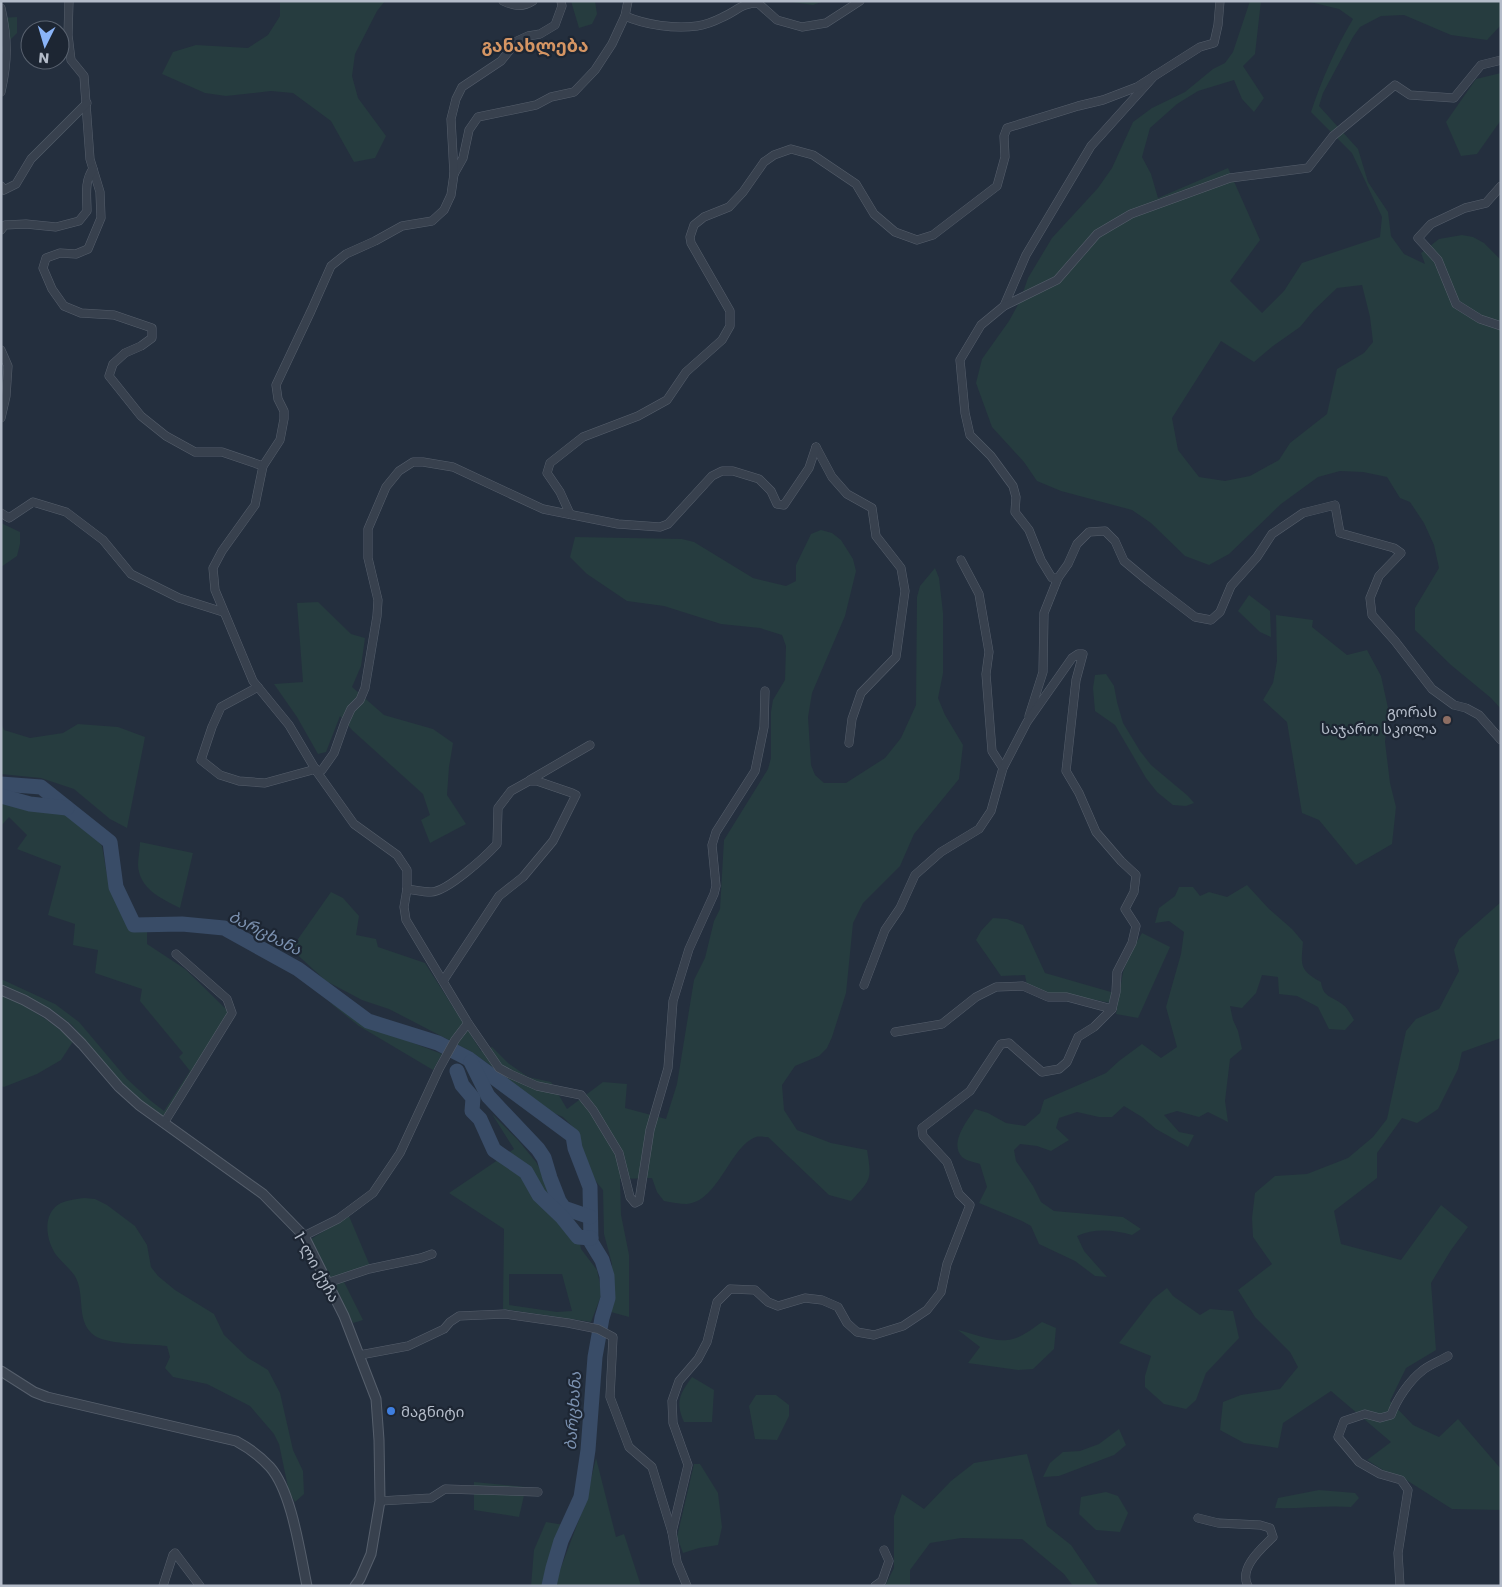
<svg xmlns="http://www.w3.org/2000/svg" width="1502" height="1587" font-family="Poppins,'Noto Sans Georgian',sans-serif">
<style>
.green{fill:#263c3f;fill-rule:evenodd}
.lines{fill:none;stroke-linecap:round;stroke-linejoin:round}
.river{stroke:#394c67;stroke-width:15}
.minor-casing{stroke:#565f6c;stroke-width:9}
.tertiary-casing{stroke:#565f6c;stroke-width:11}
.minor{stroke:#38414e;stroke-width:8}
.tertiary{stroke:#38414e;stroke-width:9}
.education-dot{fill:#8d6e63;stroke:#1d2633;stroke-width:2}
.shop-dot{fill:#3f7fe0;stroke:#1d2633;stroke-width:2}
.labels{text-anchor:middle;dominant-baseline:central;stroke-width:4.5;stroke-linejoin:round;paint-order:stroke}
.poi-label{font-size:15px;fill:#b4bcc9;stroke:#1d2633;text-anchor:end}
.street-label{font-size:15px;fill:#b4bcc9;stroke:#1d2633}
.water-label{font-size:16px;font-style:italic;fill:#7c92b1;stroke:#1d2633}
.quarter-label{font-size:18px;font-weight:bold;fill:#d59563;stroke:#1d2633}
</style>
<rect width="100%" height="100%" fill="#242f3e"/>
<g class="green">
<polygon points="280,1 385,1 377,11 355,54 352,76 358,98 386,136 375,158 354,162 331,121 293,93 271,91 226,96 205,93 162,74 173,52 196,45 248,48 268,35 280,16"/>
<polygon points="571,1 595,1 597,14 592,24 579,28"/>
<polygon points="785,1 824,1 813,5"/>
<path d="M1250,1H1261L1255,54L1243,66L1264,98L1254,112L1242,99L1234,80L1198,91L1177,104L1150,128L1142,157L1151,174L1158,198L1228,168L1260,240L1230,281L1262,313L1284,291L1302,263L1380,237L1382,217L1352,153L1311,112C1322,79 1335,49 1353,19L1339,9L1306,1H1499L1501,6V25L1487,40L1451,35L1404,15L1381,16L1360,27L1353,37L1323,93L1319,106L1358,149L1368,182L1388,212L1391,236L1404,254L1425,264L1421,253L1439,239L1462,235L1473,237L1484,243L1501,260V709L1491,698L1451,665L1415,630V608L1439,568L1434,545L1424,523L1410,502L1400,498L1387,477L1363,472L1340,471L1318,477L1281,504L1229,554L1209,565L1185,556L1151,523L1132,510L1061,491L1037,481L1024,462L992,427L976,383L982,359L1009,321L1020,301L1028,278L1052,238L1098,188L1112,168L1133,122L1152,108L1185,92L1213,69L1225,63L1233,52ZM1362,285L1370,317L1373,342L1364,353L1337,369L1327,414L1290,443L1279,460L1250,476L1225,481L1199,477L1178,450L1172,418L1221,341L1254,362L1273,346L1300,327L1314,310L1337,288Z"/>
<polygon points="17,17 17,33 1,49 1,18"/>
<polygon points="1501,73 1501,120 1477,154 1461,156 1446,122 1476,79"/>
<polygon points="1,523 20,532 20,544 17,556 1,567"/>
<path d="M821,530L832,533L841,540L853,559L856,571L845,616L812,693L808,717L811,765L815,775L824,783H846L885,758L901,738L916,705L917,597L920,586L935,568L939,578L943,613V673L938,698L945,715L963,745L959,779L914,834L900,866L863,903L853,923L846,993L832,1037L827,1048L819,1056L795,1066L782,1085L784,1110L797,1130L831,1143L867,1150C872,1180 871,1179 851,1201L829,1195L768,1137C764,1137 759,1136 756,1137C730,1146 719,1201 687,1204C680,1204 671,1202 664,1201L657,1192L652,1178L620,1179L621,1215L629,1255V1317L611,1312L612,1264L604,1234L603,1190L588,1172L585,1156L576,1130L563,1117L540,1107L514,1088L490,1065L470,1051L389,1009L362,1000L326,981L291,949L331,892L343,898L359,916L356,935L376,939L378,947L425,963L481,1051L492,1047L508,1063L528,1077L551,1082L567,1109L603,1082L627,1084L625,1108L666,1119L677,1084L694,980L705,958L714,921L720,909L724,840L768,769L771,758V712L773,700L785,680L786,646L782,635L760,628L721,624L664,606L627,601L587,574L570,557L575,537L682,539L694,542L753,578L786,586L796,581V565L811,534Z"/>
<polygon points="1249,595 1270,611 1271,637 1260,632 1238,611"/>
<polygon points="318,602 351,634 365,638 361,666 352,687 384,715 433,729 453,743 449,767 447,795 466,824 430,843 421,820 430,815 423,794 352,730 340,716 326,752 318,754 297,717 274,684 303,682 297,603"/>
<polygon points="1276,615 1313,620 1312,627 1347,655 1367,650 1381,676 1388,708 1385,742 1390,783 1396,807 1392,844 1356,865 1319,820 1302,813 1287,722 1263,700 1273,683 1277,661"/>
<polygon points="1106,674 1114,686 1117,702 1123,723 1140,751 1151,765 1188,796 1194,803 1186,806 1173,805 1157,792 1146,778 1115,725 1095,711 1093,688 1095,675"/>
<polygon points="1,723 4,730 30,738 63,733 78,724 118,727 145,737 127,828 110,819 74,789 41,778 1,774"/>
<polygon points="1,801 31,809 66,812 90,830 102,846 107,875 126,923 133,930 147,931 147,944 185,969 229,1012 163,1118 141,1102 120,1083 72,1025 52,1010 1,986 1,979 55,1004 79,1022 127,1079 151,1101 164,1111 190,1071 179,1057 183,1053 140,1001 142,989 95,973 98,950 73,945 75,924 48,915 61,866 17,849 27,835 9,817 1,826"/>
<path d="M140,842L193,853L180,908C162,899 139,889 138,865C138,858 140,849 140,842Z"/>
<path d="M1247,885L1269,909L1292,929L1303,942C1301,965 1299,970 1321,982C1323,997 1331,996 1342,1004C1347,1007 1351,1015 1354,1020L1345,1030L1329,1029L1318,1007L1297,996L1279,994L1278,977L1262,975L1256,993L1242,1008L1230,1006L1233,1020L1238,1031L1242,1049L1230,1059L1225,1101L1228,1122L1208,1112L1199,1117L1177,1111L1164,1115L1179,1132L1194,1135L1188,1147L1156,1129L1142,1117L1124,1106L1112,1117H1099L1077,1112L1059,1118L1056,1128L1069,1140L1051,1151L1037,1146L1020,1144L1014,1150L1016,1161L1033,1186L1041,1202L1054,1211L1123,1217L1141,1229L1132,1235C1113,1230 1095,1228 1077,1236L1084,1251L1107,1277L1095,1276L1075,1261L1039,1244L1031,1226L1022,1221L979,1203L987,1187L980,1164C975,1162 966,1161 962,1157C949,1143 967,1121 975,1109L988,1113L1006,1123L1025,1126L1040,1113L1044,1100L1106,1073L1119,1061L1142,1044L1161,1058L1177,1047L1166,1007L1181,954L1184,932L1169,921L1155,923L1159,908L1175,896L1179,887H1193L1200,896L1209,892L1227,897Z"/>
<polygon points="1501,902 1501,1038 1462,1052 1458,1069 1438,1109 1417,1123 1402,1118 1377,1153 1377,1178 1334,1211 1341,1244 1401,1260 1441,1205 1468,1227 1451,1250 1431,1283 1436,1350 1406,1368 1390,1401 1413,1425 1439,1437 1458,1419 1501,1469 1501,1510 1452,1509 1400,1476 1386,1472 1367,1460 1391,1442 1331,1391 1283,1423 1278,1448 1244,1443 1220,1430 1223,1402 1241,1395 1280,1389 1298,1367 1290,1352 1255,1317 1238,1290 1272,1264 1253,1237 1252,1218 1255,1193 1275,1176 1307,1174 1348,1158 1373,1137 1387,1119 1406,1031 1416,1019 1439,1009 1459,971 1454,950 1459,939"/>
<polygon points="993,918 1007,919 1023,925 1045,973 1111,992 1111,1003 1065,994 1049,994 1027,985 1025,975 1001,976 976,940 981,931"/>
<polygon points="1142,933 1170,947 1138,1018 1116,1014 1123,972 1131,952"/>
<polygon points="1,991 47,1020 74,1040 61,1060 37,1074 4,1087 1,1086"/>
<polygon points="329,1002 369,1026 442,1054 433,1070 359,1026"/>
<path d="M492,1114L518,1140L536,1162L546,1180L554,1203L577,1228L581,1249L597,1270L602,1293L591,1322L503,1309L504,1229L449,1193L514,1149ZM509,1274H562L572,1311L557,1312L509,1305Z"/>
<path d="M84,1198L95,1199L107,1205L135,1226L147,1245L151,1267L158,1276L175,1290L214,1314L224,1335L248,1358L268,1370L280,1393L293,1450L303,1471L304,1494L295,1502L289,1492L279,1444L274,1434L250,1406L207,1384L173,1377L165,1368L170,1357L167,1346C149,1344 109,1345 95,1336C77,1323 84,1302 78,1283C75,1272 64,1265 57,1256C46,1242 41,1213 61,1203C68,1200 77,1199 84,1198Z"/>
<polygon points="349,1216 370,1266 341,1276 363,1320 353,1323 311,1239"/>
<polygon points="1167,1288 1173,1296 1200,1315 1210,1309 1233,1311 1239,1338 1206,1373 1196,1400 1186,1409 1164,1404 1145,1387 1145,1376 1151,1356 1119,1343 1153,1299"/>
<path d="M1042,1322L1056,1328L1054,1349L1033,1369L1018,1370L968,1363L980,1347L958,1330C971,1333 994,1342 1007,1340C1020,1339 1032,1329 1042,1322Z"/>
<path d="M692,1377L714,1390L712,1422H684C675,1401 680,1394 692,1377Z"/>
<polygon points="756,1395 776,1395 789,1405 789,1416 777,1440 755,1439 749,1406"/>
<polygon points="1119,1429 1126,1445 1114,1455 1059,1476 1043,1477 1050,1463 1063,1452 1080,1451 1099,1444"/>
<polygon points="1027,1454 1047,1526 1071,1545 1099,1586 1073,1586 1064,1574 1022,1539 961,1538 930,1543 910,1570 910,1586 885,1586 894,1568 894,1516 902,1494 924,1509 951,1481 974,1463"/>
<polygon points="596,1458 616,1537 624,1534 641,1586 557,1586 557,1578 586,1501"/>
<polygon points="694,1464 700,1464 718,1493 722,1527 718,1545 699,1548 683,1553 677,1537"/>
<polygon points="474,1482 526,1487 519,1517 474,1510"/>
<path d="M1319,1490L1355,1493L1359,1498L1351,1507C1326,1505 1300,1509 1275,1508L1278,1498Z"/>
<polygon points="1106,1492 1118,1496 1128,1513 1120,1532 1096,1530 1079,1514 1081,1497"/>
<polygon points="546,1522 564,1525 552,1557 544,1586 531,1586 534,1550"/>
</g>
<g class="lines">
<g class="river">
<polyline points="1,784 41,787 110,842 116,887 134,925 182,924 224,928 298,969 368,1021 438,1043 469,1059 573,1136 575,1148 590,1187 591,1242 602,1260 607,1276 608,1298 602,1318 595,1357 588,1450 581,1497 561,1541 553,1568 549,1586"/>
<polyline points="1,796 30,804 67,808"/>
<polyline points="471,1062 488,1096 538,1149 544,1158 550,1178 559,1201 564,1208 590,1217"/>
<polyline points="457,1071 462,1085 473,1098 472,1111 480,1119 494,1150 526,1172 539,1195 562,1217 578,1237 591,1238"/>
</g>
<g class="minor-casing">
<g id="minor">
<polyline points="69,1 68,35 71,60 84,76 90,159 100,192 101,218 88,249 76,254 60,253 46,258 43,268 52,289 64,306 81,313 114,315 152,328 152,338 141,346 125,353 113,364 109,376 141,416 166,436 195,452 222,452 263,466"/>
<path d="M503,1C514,6 522,8 533,1"/>
<path d="M1,8C8,39 8,61 1,92"/>
<path d="M625,16C646,25 674,29 697,26C705,25 715,21 723,17C737,11 741,3 758,3L777,20L802,27L826,23L860,1"/>
<polyline points="1155,75 1091,146 1026,255 1004,306 981,325 960,360 965,413 970,435 991,456 1013,486 1016,497 1015,512 1029,530 1041,560 1052,578 1058,578 1068,564 1077,544 1089,532 1105,531 1115,541 1124,561 1148,581 1195,617 1211,620 1220,612 1231,586 1257,557 1272,534 1303,513 1335,505 1340,533 1394,548 1401,553 1379,576 1370,598 1372,615 1395,641 1432,689 1454,705 1466,708 1479,715 1501,740"/>
<polyline points="454,174 463,158 469,130 478,117 536,105 551,97 574,92 595,70 612,44 625,16 628,1"/>
<polyline points="1,186 4,190 16,184 31,159 87,103"/>
<polyline points="1501,186 1486,203 1465,208 1431,224 1418,238 1438,260 1456,304 1480,319 1501,326"/>
<path d="M1,230L5,225L26,224L56,227L79,221L87,211C87,197 84,181 93,169"/>
<polyline points="1004,306 1057,280 1097,234 1131,214 1230,178 1308,168 1333,136 1395,85 1410,95 1454,98 1481,65 1501,60"/>
<polyline points="1,350 8,366 6,396 1,418"/>
<polyline points="816,447 832,477 847,494 872,508 876,536 901,568 905,591 896,657 861,693 852,719 849,743"/>
<polyline points="1,513 9,518 33,502 66,512 103,540 131,574 179,598 223,612"/>
<polyline points="570,514 560,492 547,473 550,463 583,437 638,416 667,400 686,372 722,340 730,326 730,311 691,243 690,237 694,225 704,217 729,207 743,192 764,162 774,155 791,149 813,155 856,184 874,214 895,232 917,240 933,235 997,186 1005,157 1004,136 1007,128 1078,106 1103,100 1137,87 1200,47 1214,43 1218,25 1220,1"/>
<polyline points="961,560 979,594 989,652 986,674 992,751 1003,768"/>
<polyline points="258,687 221,707 212,727 201,760 220,775 239,781 265,783 316,769"/>
<polyline points="765,691 764,727 755,771 716,832 712,845 716,886 714,894 689,949 673,1001 668,1068 650,1130 639,1201 635,1203 630,1197 619,1153 593,1110 581,1095 537,1086 510,1074 499,1068 468,1023 406,920 404,907 407,889 407,870 397,855 354,824 317,772 322,770 334,753 345,722 351,709 360,700 365,688 377,616 378,600 368,558 368,529 386,487 399,471 413,462 423,462 453,467 543,509 618,524 660,527 668,524 712,476 722,471 733,471 759,479 771,491 777,504 784,505 809,468 816,447"/>
<polyline points="1029,716 1043,672 1044,613 1058,578"/>
<polyline points="317,772 289,725 253,681 215,590 213,568 222,551 255,505 263,466 280,440 284,419 284,411 278,399 276,385 311,311 331,266 346,254 375,241 402,226 432,221 444,210 451,195 454,174 451,119 456,99 462,87 501,61 517,41 528,36 540,34 555,25 562,6 561,1"/>
<polyline points="530,780 590,745"/>
<path d="M407,889C415,890 423,892 431,892C447,892 486,856 497,844L498,808L511,791L529,781H537L572,793L576,795L553,841L523,877L499,896L443,981"/>
<polyline points="895,1032 942,1024 976,997 996,987 1023,986 1048,997 1067,997 1112,1009"/>
<polyline points="164,1123 232,1013 227,999 176,954"/>
<polyline points="304,1236 338,1219 373,1193 400,1153 439,1069 455,1040 468,1023"/>
<polyline points="327,1283 369,1269 421,1258 432,1254"/>
<polyline points="360,1355 408,1346 444,1329 450,1322 459,1316 505,1314 568,1323 598,1329 613,1337 610,1397 629,1447 652,1467 672,1532 677,1562 687,1586"/>
<polyline points="380,1501 431,1498 445,1489 538,1492"/>
<path d="M1198,1518L1218,1523L1260,1525L1270,1528L1273,1537C1262,1548 1238,1568 1248,1586"/>
<polyline points="672,1532 688,1465 673,1423 672,1401 679,1381 698,1359 707,1342 717,1302 730,1289 755,1290 768,1302 778,1306 805,1298 822,1300 838,1307 847,1323 857,1332 874,1335 903,1326 927,1310 941,1292 947,1264 970,1205 959,1194 947,1162 923,1136 922,1128 970,1091 1001,1044 1009,1043 1042,1072 1059,1069 1067,1062 1078,1037 1094,1027 1112,1009 1116,992 1117,972 1132,943 1136,926 1125,909 1134,892 1136,875 1121,861 1096,832 1079,793 1066,771 1076,680 1083,654 1078,654 1072,658 1027,722 1003,768 991,811 979,829 941,852 915,875 900,908 885,930 864,985"/>
<polyline points="163,1586 173,1555 175,1553 200,1586"/>
<polyline points="875,1586 882,1581 889,1561 884,1550"/>
<path d="M1400,1586L1398,1553L1408,1490L1401,1480L1380,1474L1359,1462L1338,1437L1344,1421L1365,1414L1380,1418L1391,1415C1397,1399 1409,1381 1423,1370C1431,1364 1440,1361 1448,1356"/>
</g>
</g>
<g class="tertiary-casing">
<g id="tertiary">
<polyline points="1,990 24,1000 47,1013 64,1026 82,1044 119,1087 139,1105 263,1194 304,1236 344,1316 376,1399 379,1440 380,1501 371,1554 360,1579 355,1586"/>
<path d="M1,1371L34,1392L47,1397L236,1441C249,1448 260,1456 270,1467C292,1492 300,1553 307,1586"/>
</g>
</g>
<use href="#minor" class="minor"/>
<use href="#tertiary" class="tertiary"/>
</g>
<circle class="education-dot" cx="1447" cy="720" r="5"/>
<circle class="shop-dot" cx="391" cy="1411" r="5"/>
<g class="labels">
<g class="poi-label">
<text x="1437" y="711">გორას<tspan x="1437" dy="17">საჯარო სკოლა</tspan></text>
<text x="401" y="1411" text-anchor="start">მაგნიტი</text>
</g>
<g class="street-label">
<text transform="translate(317 1267) rotate(61)">1-ლი ქუჩა</text>
</g>
<g class="water-label">
<text transform="translate(265 933) rotate(27)">ბარცხანა</text>
<text transform="translate(573 1411) rotate(-86)">ბარცხანა</text>
</g>
<g class="quarter-label">
<text x="535" y="45">განახლება</text>
</g>
</g>
<rect width="1502" height="1587" fill="none" stroke="#b4bcc9" stroke-width="5"/>
<g transform="translate(45 45) rotate(185)"><circle r="24" fill="#1d2633" stroke="#59626f"/>
<path d="M0-4L9 19L0 12L-9 19Z" fill="#8ab4f8"/>
<text y="-8" font-size="14" font-weight="bold" text-anchor="middle" fill="#b4bcc9">N</text>
</g>
</svg>
